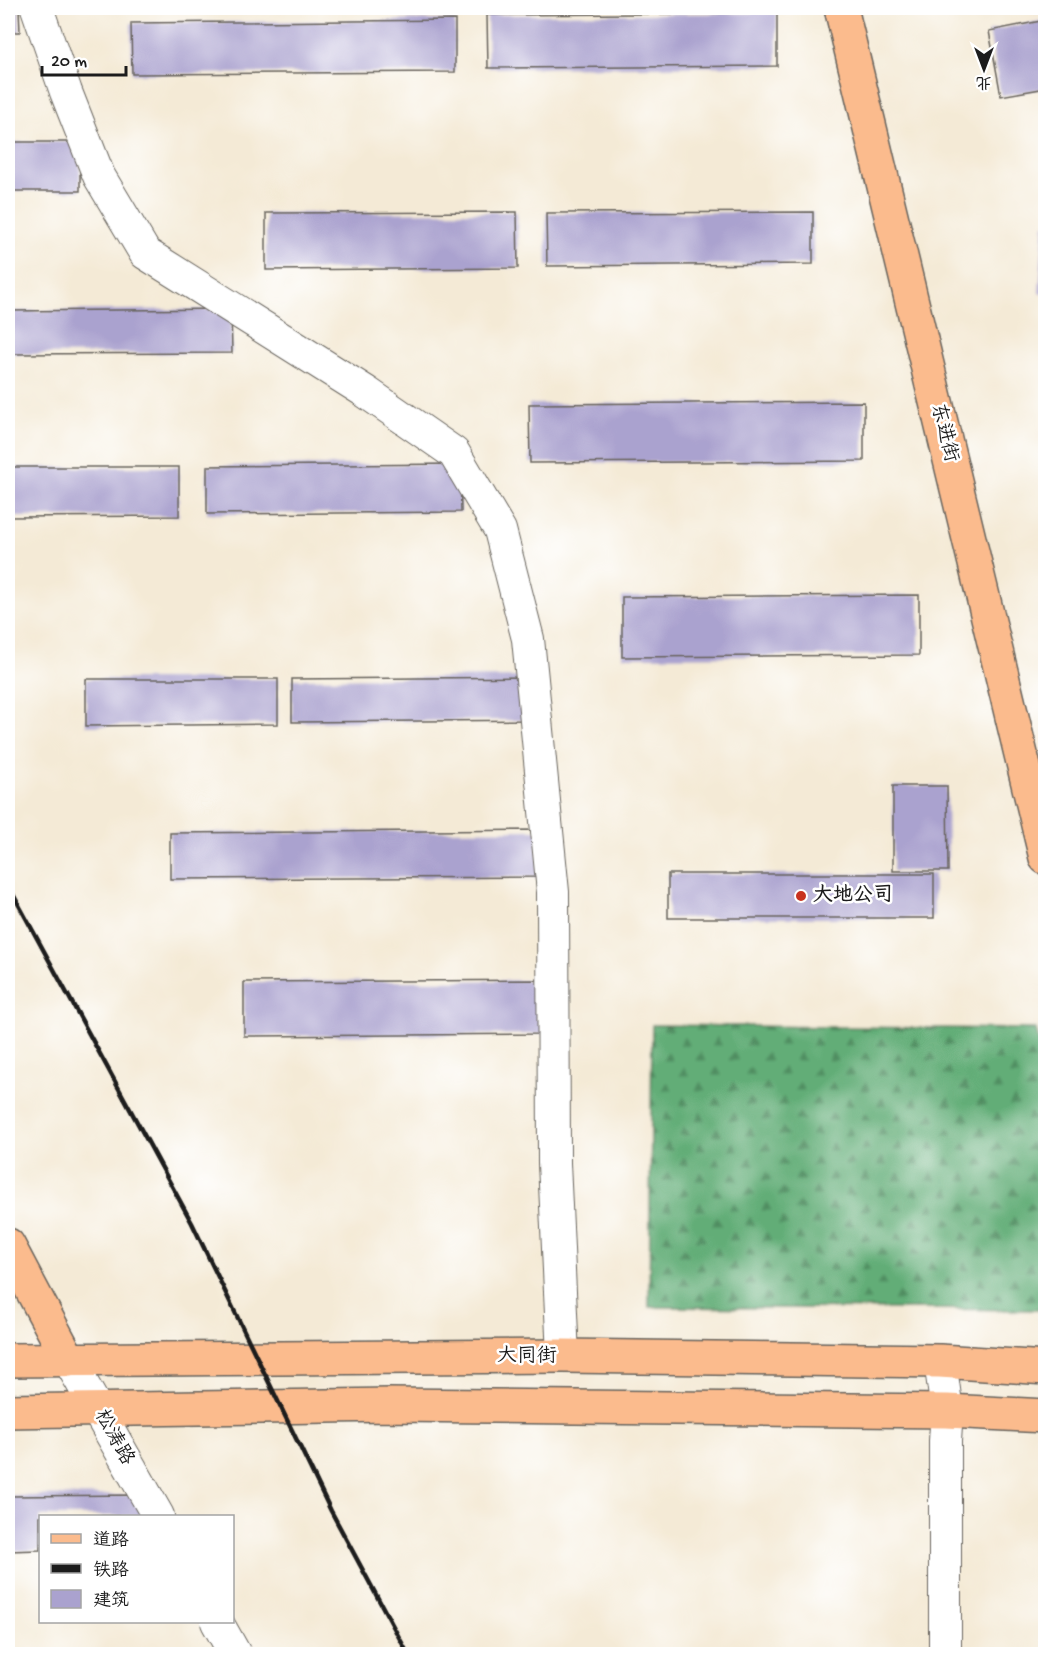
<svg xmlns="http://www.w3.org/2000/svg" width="1053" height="1662" font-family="'Gochi Hand','LXGW WenKai TC',sans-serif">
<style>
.forest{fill:url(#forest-firs);stroke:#3f644a;stroke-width:1.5}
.building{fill:#aaa2cf}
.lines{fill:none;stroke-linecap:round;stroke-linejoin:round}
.minor-casing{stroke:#68645d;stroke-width:34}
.major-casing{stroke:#68645d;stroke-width:36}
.minor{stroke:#fff;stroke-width:32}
.major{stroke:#fbbb8d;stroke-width:33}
.rail{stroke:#1c1c1c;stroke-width:4.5}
.poi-dot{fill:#c8321e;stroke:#fff;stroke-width:2}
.labels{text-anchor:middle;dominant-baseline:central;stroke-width:5;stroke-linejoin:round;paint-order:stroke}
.street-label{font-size:20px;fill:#1c1c1c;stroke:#fff}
.poi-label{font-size:20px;font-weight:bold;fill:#1c1c1c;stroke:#fff;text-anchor:start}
</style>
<defs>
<pattern id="forest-firs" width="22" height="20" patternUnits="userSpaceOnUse" patternTransform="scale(1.5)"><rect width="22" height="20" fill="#62ad77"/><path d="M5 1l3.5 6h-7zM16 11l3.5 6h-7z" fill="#508c61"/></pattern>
</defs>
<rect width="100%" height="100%" fill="#fff"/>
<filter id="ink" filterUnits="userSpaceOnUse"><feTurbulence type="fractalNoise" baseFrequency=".0167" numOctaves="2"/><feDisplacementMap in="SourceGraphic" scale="12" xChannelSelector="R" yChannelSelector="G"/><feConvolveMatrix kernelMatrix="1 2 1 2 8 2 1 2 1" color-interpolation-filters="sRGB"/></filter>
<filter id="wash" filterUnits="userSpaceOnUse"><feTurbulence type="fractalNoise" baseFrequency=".008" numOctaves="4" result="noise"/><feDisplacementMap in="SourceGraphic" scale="24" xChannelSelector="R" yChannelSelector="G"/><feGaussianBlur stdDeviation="1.35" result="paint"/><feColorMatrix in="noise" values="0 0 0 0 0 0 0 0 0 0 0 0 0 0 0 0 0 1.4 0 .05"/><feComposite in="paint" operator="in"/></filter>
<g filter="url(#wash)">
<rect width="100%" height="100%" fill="#f4ead6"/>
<polygon class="forest" points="652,1025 1036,1029 1046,1069 1045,1310 649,1307"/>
<g id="blocks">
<g class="building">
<polygon points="8,8 19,8 20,32 8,32"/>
<polygon points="777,13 777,66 488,68 487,15"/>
<polygon points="455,20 455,72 132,74 131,23"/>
<polygon points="1046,20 1046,88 1001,96 989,31"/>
<rect x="8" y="142" width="72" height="49"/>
<polygon points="517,212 518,268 266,270 266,213"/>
<polygon points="813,212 813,264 547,266 546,213"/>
<polygon points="1044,224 1046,224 1046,293 1039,293"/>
<polygon points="231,309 232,353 8,354 8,311"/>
<polygon points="864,402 864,461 530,463 529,404"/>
<polygon points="460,464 461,512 207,514 207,466"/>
<polygon points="8,467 179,467 179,516 8,517"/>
<polygon points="919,595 919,655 622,657 622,597"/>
<polygon points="536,677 537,720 292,722 292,679"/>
<polygon points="86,679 278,679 278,724 86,726"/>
<polygon points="893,786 947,786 948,871 893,871"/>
<polygon points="544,830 545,877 170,879 170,833"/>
<rect x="668" y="874" width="266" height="44"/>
<polygon points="548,980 549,1034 244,1036 244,982"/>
<polygon points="141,1495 142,1516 40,1516 40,1550 8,1551 8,1496"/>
</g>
</g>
</g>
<g filter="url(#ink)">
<use href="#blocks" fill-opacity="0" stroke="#68645d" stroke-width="1.5"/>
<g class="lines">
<g class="minor-casing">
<g id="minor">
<polyline points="37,8 66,92 99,176 145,253 366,392 454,453 500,530 528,639 553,892 554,1163 563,1356"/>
<polyline points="69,1360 158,1516"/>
<polyline points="940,1361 947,1411 945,1441 945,1654"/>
<polyline points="217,1622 235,1654"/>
</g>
</g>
<g class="major-casing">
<g id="major">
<polyline points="841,8 1046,858"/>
<polyline points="8,1245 69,1360"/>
<polyline points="8,1360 563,1356 940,1361 1046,1368"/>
<polyline points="8,1411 390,1405 947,1411 1046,1416"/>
</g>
</g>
<use href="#minor" class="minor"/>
<use href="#major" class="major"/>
<polyline class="rail" points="8,885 192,1223 331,1511 408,1654"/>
</g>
</g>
<circle class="poi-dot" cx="801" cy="896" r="6"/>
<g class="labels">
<g class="street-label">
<text transform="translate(943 433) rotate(76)">东进街</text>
<text x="527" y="1357">大同街</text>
<text transform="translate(113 1438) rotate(61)">松涛路</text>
</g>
<g class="poi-label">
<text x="813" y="896">大地公司</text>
</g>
</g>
<rect width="1053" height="1662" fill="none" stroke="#fff" stroke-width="30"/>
<rect x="39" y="1515" width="195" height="108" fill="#ffffff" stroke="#a4a4a4" stroke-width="1.5"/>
<rect x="51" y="1534" width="30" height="9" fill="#fbbb8d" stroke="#a4a4a4" stroke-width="1.5"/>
<text x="93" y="1545" font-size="18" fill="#1c1c1c">道路</text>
<rect x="51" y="1564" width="30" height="9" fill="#1c1c1c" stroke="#a4a4a4" stroke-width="1.5"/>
<text x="93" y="1575" font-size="18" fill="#1c1c1c">铁路</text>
<rect x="51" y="1590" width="30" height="18" fill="#aaa2cf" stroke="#a4a4a4" stroke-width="1.5"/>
<text x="93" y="1605" font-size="18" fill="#1c1c1c">建筑</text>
<g transform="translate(984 69) rotate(180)" stroke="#ffffff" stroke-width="4.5" paint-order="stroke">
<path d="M0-4.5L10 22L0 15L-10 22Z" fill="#1c1c1c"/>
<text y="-9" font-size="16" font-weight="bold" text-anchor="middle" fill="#1c1c1c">北</text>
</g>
<path d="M42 66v9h84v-9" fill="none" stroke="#1c1c1c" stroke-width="3"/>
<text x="51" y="66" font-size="18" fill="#1c1c1c" stroke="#ffffff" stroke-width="4.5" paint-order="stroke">20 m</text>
</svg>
